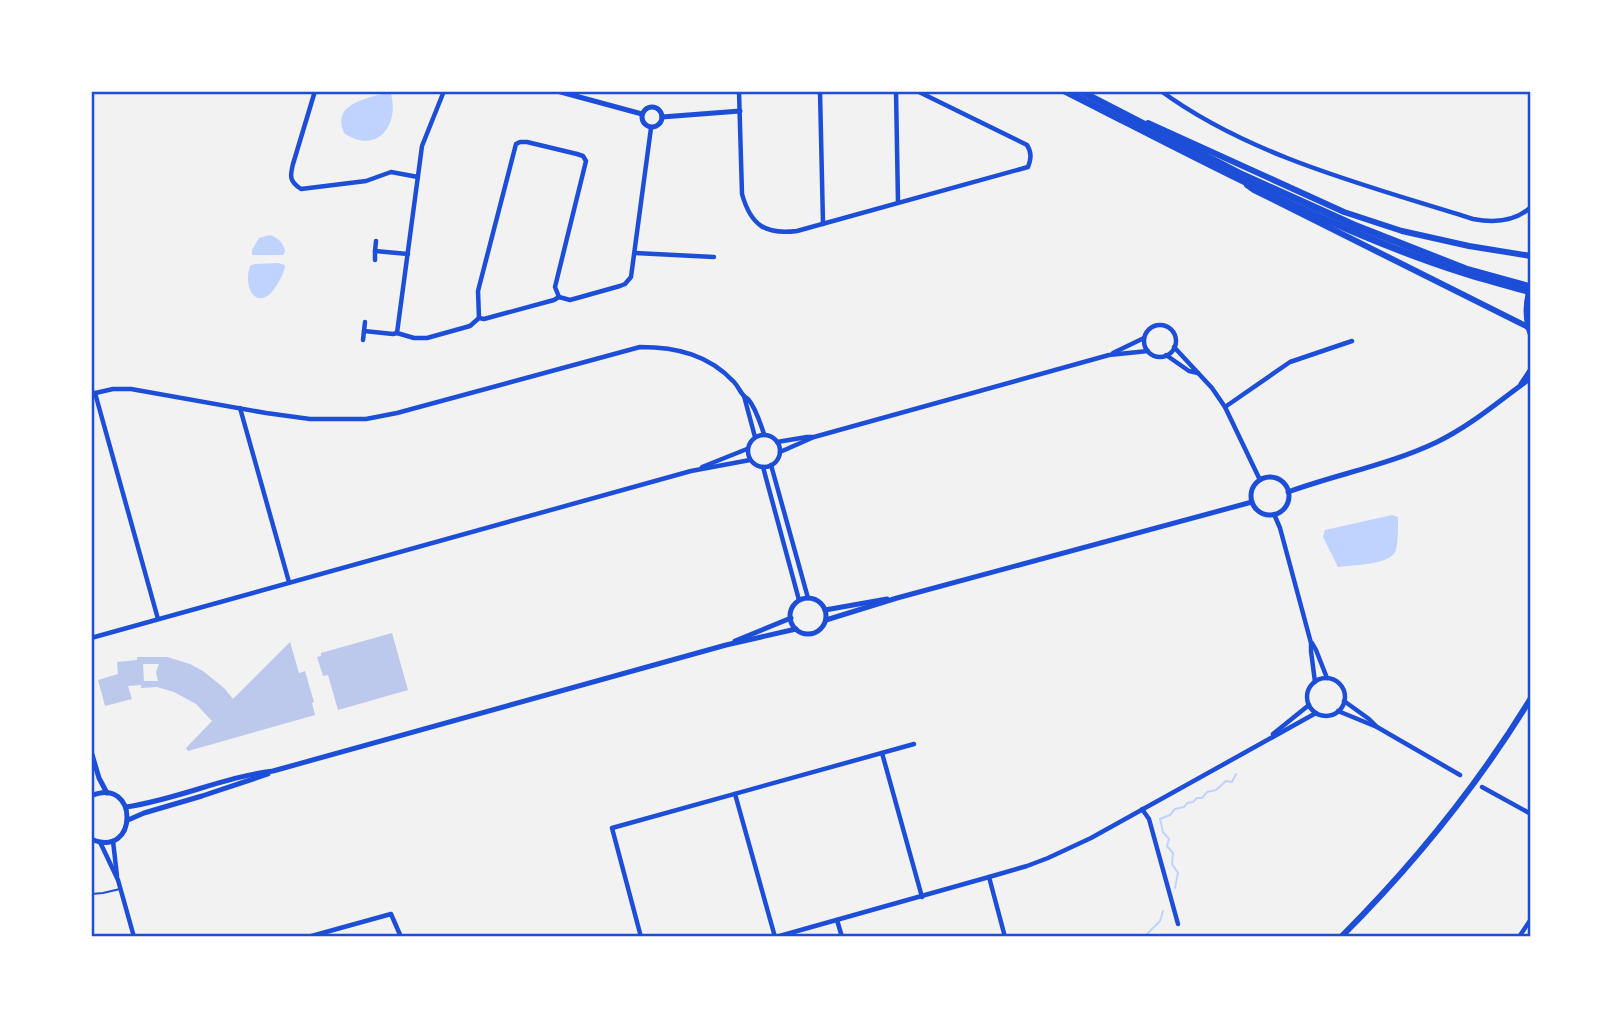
<svg xmlns="http://www.w3.org/2000/svg" width="1622" height="1028" font-family="'PT Sans Narrow',sans-serif">
<style>
.water{fill:#bfd3fe}
.lines{fill:none;stroke-linecap:round;stroke-linejoin:round}
.stream{stroke:#bfd3fe;stroke-width:2}
.building{fill:#bdc9ec;fill-rule:evenodd}
.service{stroke:#1d4ed8;stroke-width:2}
.minor{stroke:#1d4ed8;stroke-width:4.5}
.tertiary{stroke:#1d4ed8;stroke-width:5}
.secondary{stroke:#1d4ed8;stroke-width:6}
.trunk{stroke:#1d4ed8;stroke-width:7}
.neatline{fill:none;stroke:#1d4ed8;stroke-width:2.5}
</style>
<rect width="100%" height="100%" fill="#f2f2f2"/>
<g class="water">
<path d="M388,93L391,94C400,127 375,155 344,133C342,128 340,122 342,116C346,102 375,95 388,93Z"/>
<path d="M270,235C278,238 284,243 285,252L283,255H252V250L259,238Z"/>
<path d="M278,263L285,265C284,273 281,278 277,285C259,314 242,290 250,266L254,264Z"/>
<path d="M1392,515L1398,517V521C1398,530 1398,541 1396,550C1392,565 1352,565 1338,567L1323,537L1325,530Z"/>
</g>
<g class="lines">
<g class="stream">
<polyline points="1175,888 1178,873 1172,864 1173,853 1167,846 1169,839 1163,832 1160,819 1170,815 1175,809 1184,807 1187,803 1193,802 1197,798 1202,798 1207,792 1216,790 1226,781 1232,782 1236,774"/>
<polyline points="1144,937 1160,921 1163,911"/>
</g>
</g>
<g class="building">
<polygon points="392,633 408,690 338,710 328,675 323,676 317,657 321,656 321,653"/>
<path d="M290,642L299,673L305,671L314,702L312,703L315,715L188,751L186,748L212,721L196,704L174,692L157,687L141,688V685L128,686L132,699L105,706L98,680L118,674L117,662L137,660V657H167L190,664L203,671L224,688L233,699ZM143,664H159L156,672L158,681H144Z"/>
</g>
<g class="lines">
<polyline class="service" points="91,894 103,893 120,889"/>
<g class="minor">
<path d="M315,91L293,164C290,176 289,181 301,189L366,181L391,172L418,177"/>
<polyline points="444,91 422,146 397,333 414,338 427,338 470,326 479,318 484,319 554,300 559,297"/>
<path d="M739,91L742,194C751,226 766,235 797,231L1028,167C1031,159 1032,153 1027,145L917,91"/>
<polyline points="820,91 823,224"/>
<polyline points="896,91 898,202"/>
<path d="M1161,91C1251,157 1369,186 1473,219C1494,223 1515,222 1531,207"/>
<polyline points="376,241 375,251 408,254"/>
<polyline points="635,253 714,257"/>
<polyline points="375,260 375,251"/>
<polyline points="479,318 478,291 516,144 520,142 527,142 577,154 583,156 586,161 555,287 559,297 570,300 620,286 625,284 631,277 651,128"/>
<circle cx="1160" cy="341" r="16"/>
<polyline points="364,331 393,334 397,333"/>
<polyline points="363,340 365,322"/>
<polyline points="1174,347 1212,388 1225,407 1260,480"/>
<polyline points="1113,353 1144,338"/>
<polyline points="1166,355 1189,371 1198,373"/>
<polyline points="95,393 158,619"/>
<path d="M91,394L113,389H131L266,413L310,419H366L397,413L640,347C677,347 709,355 734,382C738,386 740,392 744,396C745,397 747,398 748,399C756,408 760,423 764,434"/>
<polyline points="744,396 755,437"/>
<polyline points="1225,407 1290,362 1352,341"/>
<polyline points="240,408 289,582"/>
<circle cx="764" cy="451" r="16"/>
<polyline points="777,442 807,437 813,437"/>
<polyline points="780,452 814,437 1109,355 1148,351"/>
<polyline points="771,465 808,598"/>
<polyline points="702,467 747,449"/>
<polyline points="763,467 799,600"/>
<polyline points="1274,514 1280,528 1311,643 1311,651 1315,682"/>
<polyline points="91,638 691,471 750,460"/>
<polyline points="1312,643 1316,650 1327,678"/>
<circle cx="1326" cy="697" r="19"/>
<polyline points="1344,701 1369,719 1377,727 1460,775"/>
<polyline points="1338,711 1377,727"/>
<polyline points="1273,734 1309,705"/>
<polyline points="882,753 922,897"/>
<polyline points="1482,787 1531,814"/>
<polyline points="735,794 775,937"/>
<polyline points="1142,809 1149,819 1178,924"/>
<polyline points="113,841 117,876"/>
<polyline points="100,842 118,880 134,937"/>
<polyline points="989,877 1005,937"/>
<polyline points="837,920 842,937"/>
<polyline points="308,937 391,914 401,937"/>
<polyline points="641,937 612,828 914,744"/>
<polyline points="776,937 989,877 1027,866 1048,858 1091,838 1316,713"/>
<polyline points="1519,937 1531,919"/>
</g>
<g class="tertiary">
<polyline points="557,91 642,114"/>
<circle cx="652" cy="117" r="10"/>
<polyline points="662,117 740,111"/>
<polyline points="1521,384 1531,369"/>
<circle cx="1270" cy="496" r="19"/>
<path d="M1288,492C1337,474 1389,465 1437,442C1472,425 1500,400 1531,378"/>
<circle cx="808" cy="616" r="18"/>
<polyline points="825,610 887,599"/>
<polyline points="826,620 897,598 1252,502"/>
<polyline points="735,641 791,618"/>
<polyline points="91,751 99,778 107,793"/>
<path d="M91,796C139,775 139,860 91,839"/>
<path d="M126,807C176,800 223,777 273,771L726,645L796,629"/>
<polyline points="128,820 144,813 202,796 268,774"/>
</g>
<g class="secondary">
<polyline points="1148,123 1344,212 1402,231 1469,246 1531,256"/>
<polyline points="1247,185 1254,190 1528,327"/>
<path d="M1530,289C1525,305 1525,319 1531,335"/>
<path d="M1341,937C1413,865 1478,785 1531,698"/>
</g>
<g class="trunk">
<path d="M1065,91C1194,156 1326,229 1464,273C1486,280 1509,286 1531,292"/>
<polyline points="1080,91 1243,175 1354,225 1466,269 1531,287"/>
</g>
</g>
<rect width="1622" height="1028" fill="none" stroke="#ffffff" stroke-width="186"/>
<rect x="93" y="93" width="1436" height="842" class="neatline"/>
</svg>
